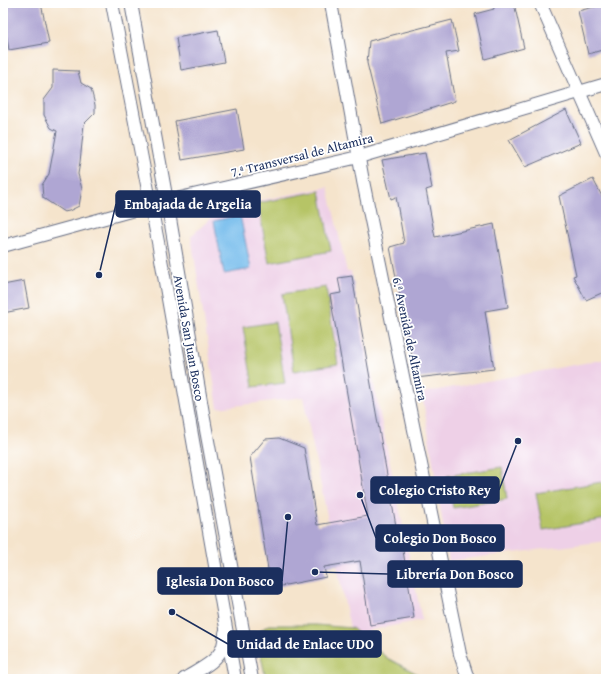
<svg xmlns="http://www.w3.org/2000/svg" width="609" height="682" font-family="'Gentium Book Plus',serif">
<style>
.built{fill:#eed0e7}
.green{fill:#b6c466;stroke:#687a62}
.water{fill:#75bcec;stroke:#4876a5}
.building{fill:#afa6d3}
.lines{fill:none;stroke-linecap:round;stroke-linejoin:round}
.minor-casing{stroke:#676e84;stroke-width:14}
.minor{stroke:#fff;stroke-width:12}
.labels{text-anchor:middle;dominant-baseline:central;stroke-width:3.5;stroke-linejoin:round;paint-order:stroke}
.street-label{font-size:13px;fill:#1b2f5e;stroke:#fff}
.leader{fill:none;stroke:#1b2f5e;stroke-width:1.5}
.callout-dot{fill:#1b2f5e;stroke:#fff;stroke-width:1.5}
.callout{fill:#1b2f5e;stroke:#1b2f5e;stroke-width:1.5}
.callout-label{font-size:14px;text-anchor:middle;font-weight:bold;fill:#fff}
</style>
<rect width="100%" height="100%" fill="#fff"/>
<filter id="ink" filterUnits="userSpaceOnUse"><feTurbulence type="fractalNoise" baseFrequency=".025" numOctaves="2"/><feDisplacementMap in="SourceGraphic" scale="8" xChannelSelector="R" yChannelSelector="G"/><feConvolveMatrix kernelMatrix="1 2 1 2 8 2 1 2 1" color-interpolation-filters="sRGB"/></filter>
<filter id="wash" filterUnits="userSpaceOnUse"><feTurbulence type="fractalNoise" baseFrequency=".012" numOctaves="4" result="noise"/><feDisplacementMap in="SourceGraphic" scale="16" xChannelSelector="R" yChannelSelector="G"/><feGaussianBlur stdDeviation="0.9" result="paint"/><feColorMatrix in="noise" values="0 0 0 0 0 0 0 0 0 0 0 0 0 0 0 0 0 1.4 0 .05"/><feComposite in="paint" operator="in"/></filter>
<g filter="url(#wash)">
<rect width="100%" height="100%" fill="#f5e4cc"/>
<g class="built">
<polygon points="328,187 347,272 351,272 422,620 351,634 303,397 218,408 191,236 222,208"/>
<polygon points="606,359 606,541 449,561 437,488 422,393"/>
</g>
<g class="green">
<polygon points="320,191 331,251 269,263 258,203"/>
<polygon points="326,287 338,364 294,371 282,294"/>
<polygon points="275,322 285,383 253,387 243,327"/>
<polygon points="502,467 507,499 453,508 447,476"/>
<polygon points="602,482 606,504 606,519 543,530 536,493"/>
<polygon points="268,625 316,625 352,628 387,658 427,679 266,679 256,634"/>
</g>
<polygon class="water" points="240,215 251,269 224,274 214,221"/>
<g id="blocks">
<g class="building">
<polygon points="3,3 41,3 49,43 9,50 3,16"/>
<polygon points="493,3 514,3 524,48 485,59 475,14 494,9"/>
<polygon points="606,4 606,49 588,54 578,11"/>
<polygon points="452,20 459,51 446,53 455,101 382,124 367,63 369,41"/>
<polygon points="218,30 224,62 181,70 176,38"/>
<polygon points="53,70 78,71 81,83 91,89 95,105 95,113 84,124 80,162 78,174 82,189 79,206 69,211 64,212 43,198 42,185 49,174 57,131 51,128 44,115 44,100 53,88"/>
<polygon points="237,109 244,149 182,160 175,121"/>
<polygon points="566,110 581,143 525,167 509,140"/>
<polygon points="425,153 432,188 426,190 435,237 494,224 508,307 485,311 494,369 416,378 407,332 409,332 397,282 390,247 404,243 396,197 391,199 382,160"/>
<polygon points="593,179 606,204 606,291 586,300 573,276 576,275 559,196"/>
<polygon points="352,276 396,526 399,526 414,618 370,625 360,561 324,567 326,577 271,588 250,457 265,439 279,438 304,448 317,525 368,516 330,295 341,293 338,278"/>
<polygon points="24,281 29,308 3,313 3,285"/>
</g>
</g>
</g>
<g filter="url(#ink)">
<use href="#blocks" fill-opacity="0" stroke="#676e84" stroke-width="1"/>
<g class="lines">
<g class="minor-casing">
<g id="minor">
<polyline points="112,3 158,242 235,679"/>
<polyline points="131,3 167,201 204,419 252,679"/>
<polyline points="331,3 363,181 460,654 468,679"/>
<polyline points="540,3 606,153"/>
<polyline points="3,246 167,201 359,157 606,84"/>
<path d="M184,679C198,670 218,662 223,646C224,641 225,637 225,633"/>
</g>
</g>
<use href="#minor" class="minor"/>
</g>
</g>
<g class="labels">
<g class="street-label">
<text transform="translate(302 155) rotate(-14)">7.ª Transversal de Altamira</text>
<text transform="translate(189 338) rotate(80)">Avenida San Juan Bosco</text>
<text transform="translate(410 339) rotate(78)">6.ª Avenida de Altamira</text>
</g>
</g>
<path class="leader" d="M99 275L116 204M518 441L499 490M360 495L376 538M315 572L388 574M288 517L282 581M172 612L228 644"/>
<g class="callout-dot">
<circle cx="99" cy="275" r="4"/>
<circle cx="518" cy="441" r="4"/>
<circle cx="360" cy="495" r="4"/>
<circle cx="315" cy="572" r="4"/>
<circle cx="288" cy="517" r="4"/>
<circle cx="172" cy="612" r="4"/>
</g>
<g class="callout">
<rect x="116" y="191" width="144" height="26" rx="4"/>
<rect x="371" y="477" width="128" height="26" rx="4"/>
<rect x="376" y="525" width="128" height="26" rx="4"/>
<rect x="388" y="561" width="134" height="26" rx="4"/>
<rect x="158" y="568" width="124" height="26" rx="4"/>
<rect x="228" y="631" width="153" height="26" rx="4"/>
</g>
<g class="callout-label">
<text x="188" y="209">Embajada de Argelia</text>
<text x="435" y="495">Colegio Cristo Rey</text>
<text x="440" y="543">Colegio Don Bosco</text>
<text x="455" y="579">Librería Don Bosco</text>
<text x="220" y="586">Iglesia Don Bosco</text>
<text x="305" y="649">Unidad de Enlace UDO</text>
</g>
<rect width="609" height="682" fill="none" stroke="#fff" stroke-width="16"/>
</svg>
